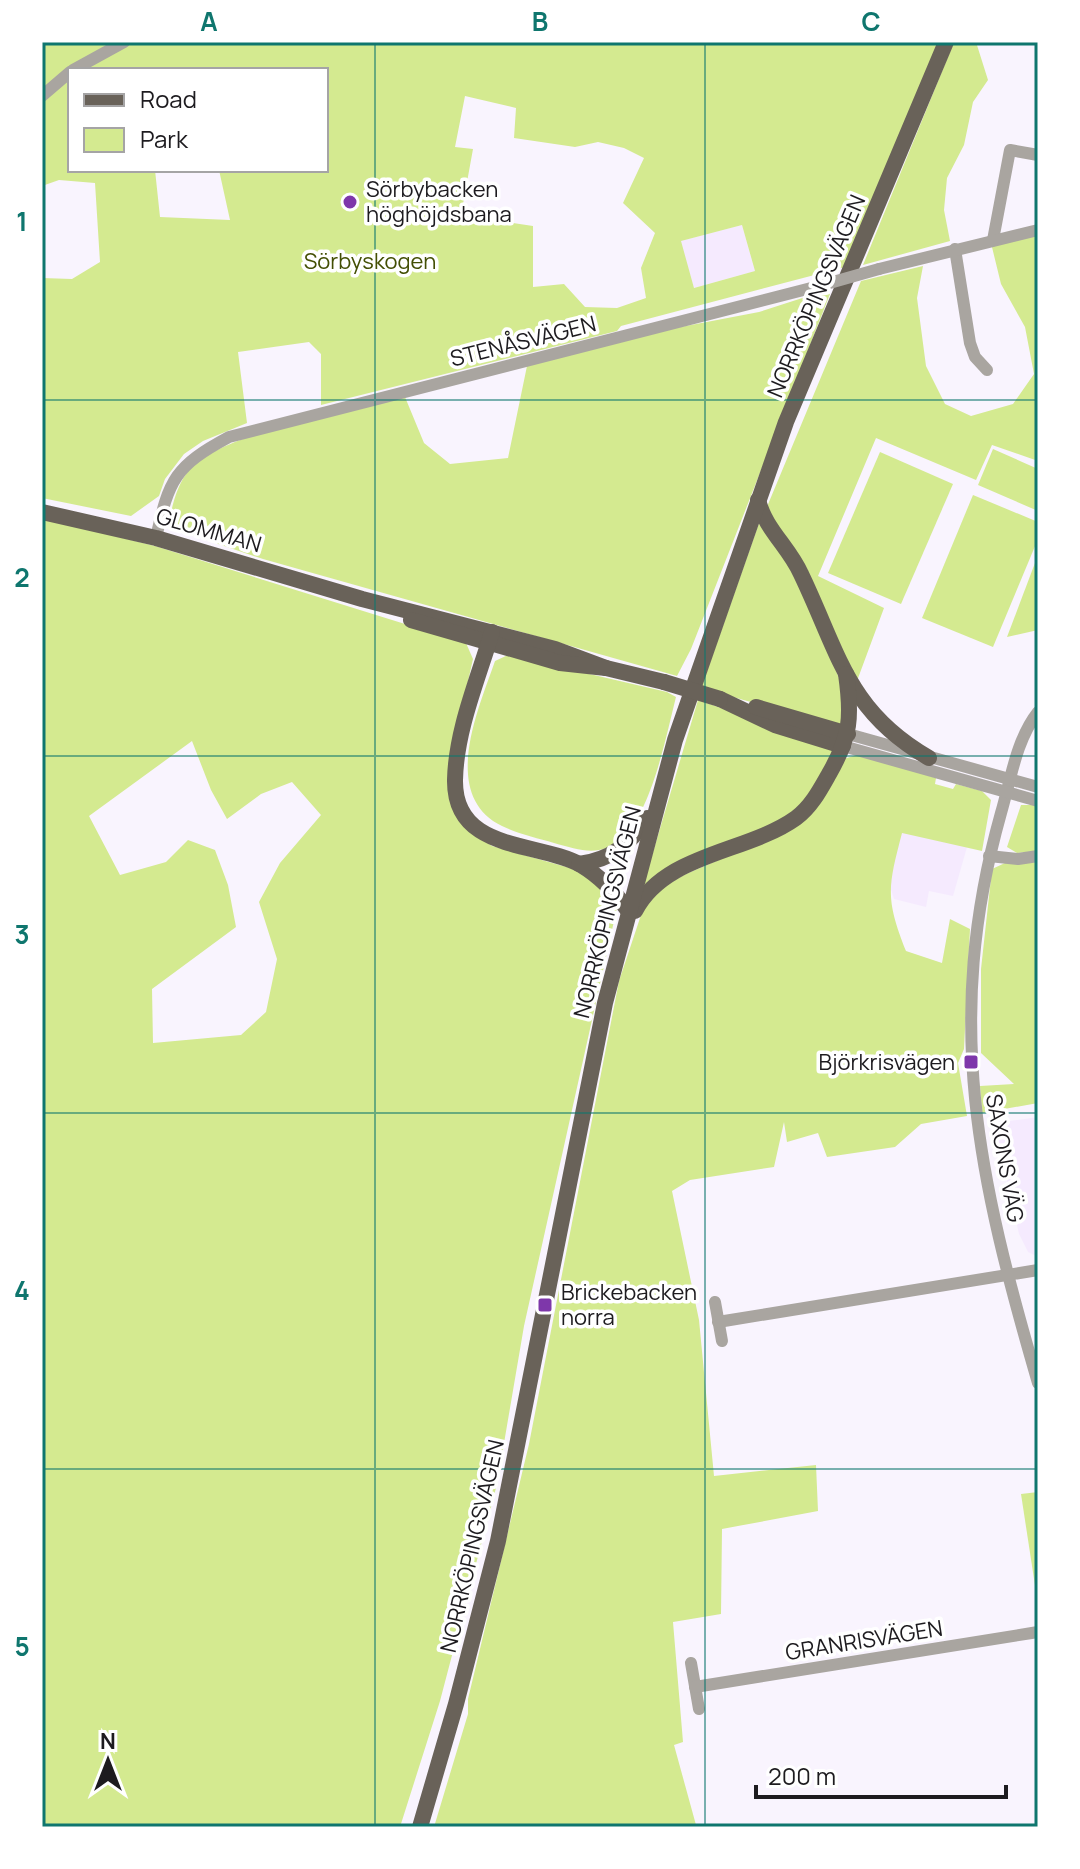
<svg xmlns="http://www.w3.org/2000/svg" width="1080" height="1869" font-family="Manrope,sans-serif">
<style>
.built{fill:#f5eafe}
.green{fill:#d4ea90;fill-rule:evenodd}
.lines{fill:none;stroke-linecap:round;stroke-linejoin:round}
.minor{stroke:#a9a5a0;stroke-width:12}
.major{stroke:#696259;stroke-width:16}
.minor-bridge{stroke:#a9a5a0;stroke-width:12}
.major-bridge{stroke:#696259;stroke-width:16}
.grid{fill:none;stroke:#0f766e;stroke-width:2;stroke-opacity:0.55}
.poi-dot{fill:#7e37aa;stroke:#fff;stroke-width:3}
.labels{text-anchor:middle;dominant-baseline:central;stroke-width:7;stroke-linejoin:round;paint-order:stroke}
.poi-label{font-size:22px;fill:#1d1b1f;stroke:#fff;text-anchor:start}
.park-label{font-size:22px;fill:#434f04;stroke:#fff}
.street-label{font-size:22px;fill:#1d1b1f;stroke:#fff}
.neatline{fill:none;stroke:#0f766e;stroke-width:3}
.grid-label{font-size:26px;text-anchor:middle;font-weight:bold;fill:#0f766e}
</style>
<rect width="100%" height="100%" fill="#f9f4fe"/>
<g class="built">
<polygon points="742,225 755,271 694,288 680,241"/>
<polygon points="901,832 967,847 953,896 929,891 926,907 894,899 889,883"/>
<polygon points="1038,1117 1038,1257 1028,1252 1019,1234 998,1141 1010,1121"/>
</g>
<g class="green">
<path d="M42,42H939L845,267L621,326L617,331L321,405V354L309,342L238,352L247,423L203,441L184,454L165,479L159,496L131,516L42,498V278L72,279L100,262L95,183L59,180L42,186ZM70,70H326V170H219L230,220L160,217L155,170H70ZM465,96L516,108L514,138L575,147L598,142L624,148L644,158L623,203L655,233L641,268L646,298L617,308L585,307L564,284L533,287V226L461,215L473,149L455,147ZM742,225L755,271L694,288L681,241Z"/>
<polygon points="954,42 976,42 988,80 973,102 964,145 947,178 944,210 950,241 863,265"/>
<polygon points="1038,233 1038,461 992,445 976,480 876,438 818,576 884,608 854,689 764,514 861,281 923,266 917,298 926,366 945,404 971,416 1013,404 1034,374 1025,327 1001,284 991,243"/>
<path d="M821,292L830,294L691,649L677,676L263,559L168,527C172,507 176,486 189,470C219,433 356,410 405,397L424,443L450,464L508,458L527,366L670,329L759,312Z"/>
<polygon points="993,449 1038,469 1038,511 978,485"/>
<polygon points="880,452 953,484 901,604 828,573"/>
<polygon points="973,495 1038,522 1038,539 993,647 922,618"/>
<path d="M42,518L155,546L466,643L473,659L450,761L471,831L492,846L570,868L601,883L618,903L524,1326L497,1484L440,1701L400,1827H42ZM192,741L211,790L227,819L261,794L292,782L321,815L280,863L259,902L277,959L266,1012L241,1035L153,1043L152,989L236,927L228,885L215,850L188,840L166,862L120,875L89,816Z"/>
<polygon points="759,523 798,576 841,683 843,728 701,688"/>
<polygon points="1038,555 1038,630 1007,637"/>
<path d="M508,655L667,692L676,697C666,736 652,811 622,838C600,858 580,850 554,843C537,838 518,834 502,826C439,795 479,708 495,661Z"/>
<polygon points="698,700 835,747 810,795 790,815 643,886"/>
<path d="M861,754L936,778L935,784L953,789L956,784L982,791L991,800L982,851L902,833C888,887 885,898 906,951L942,963L950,919L970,929L964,1049L958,1063L967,1116L921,1124L895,1147L827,1157L818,1133L787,1142L784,1122L774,1167L690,1180L672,1191L699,1320L714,1476L816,1465L818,1511L722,1529L721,1614L673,1622L683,1742L674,1745L696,1825L712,1827H434L468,1714V1699L529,1444L619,981L642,912L661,888L686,874L784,832L843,759Z"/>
<polygon points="1021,805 1038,805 1038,851 1017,853 1007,847"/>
<polygon points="1038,862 1038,1103 982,1113 980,1086 1014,1084 981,1053 981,969 992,869 1005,863"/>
<polygon points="1038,1492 1038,1605 1021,1494"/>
</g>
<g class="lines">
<g class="minor">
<polyline points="73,70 124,42"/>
<polyline points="42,96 70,72"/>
<polyline points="993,240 1010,150 1038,155"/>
<polyline points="955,249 970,343 975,357 987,370"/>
<polyline points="879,269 1038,230"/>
<path d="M156,538C169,479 175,466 229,437L819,286"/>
<path d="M1038,712C1016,740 1011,779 1001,813C942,1023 979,1180 1038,1383"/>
<polyline points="848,734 1038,787"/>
<polyline points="843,746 1038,801"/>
<polyline points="989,856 1018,859 1038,856"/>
<polyline points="715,1302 722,1341"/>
<polyline points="718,1322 1038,1270"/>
<polyline points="691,1663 699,1709"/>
<polyline points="695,1687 1038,1632"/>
</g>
<g class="major">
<path d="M758,500C765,529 789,547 801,574C839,653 847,711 929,758"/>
<polyline points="42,512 156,538 362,599 555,649 606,668"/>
<polyline points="411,620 560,663 606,668 664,682"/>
<path d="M492,632C478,679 456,730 455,780C454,853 539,841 581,865C601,877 616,893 629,912"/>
<polyline points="720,699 775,725 843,746"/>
<polyline points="756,707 848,734"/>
<path d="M579,864C611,860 630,844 647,818"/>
<path d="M635,911C665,853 747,853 796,818C811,807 820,790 829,774C851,736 852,716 846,674"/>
<polyline points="420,1827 456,1704 498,1541 605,1003 675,740 786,422 946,42"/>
</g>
<polyline class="minor-bridge" points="819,286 879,269"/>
<polyline class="major-bridge" points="664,682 720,699"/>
</g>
<path class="grid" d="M375,42V1827M705,42V1827M42,400H1038M42,756H1038M42,1113H1038M42,1469H1038"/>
<g class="poi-dot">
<circle cx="350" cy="202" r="8"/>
<rect x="963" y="1054" width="16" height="16" rx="4"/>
<rect x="537" y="1297" width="16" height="16" rx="4"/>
</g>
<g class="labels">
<g class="poi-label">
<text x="366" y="189">Sörbybacken<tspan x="366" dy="25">höghöjdsbana</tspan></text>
<text x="955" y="1062" text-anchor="end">Björkrisvägen</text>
<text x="561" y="1292">Brickebacken<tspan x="561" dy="25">norra</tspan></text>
</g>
<g class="park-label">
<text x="370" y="261">Sörbyskogen</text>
</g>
<g class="street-label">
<text transform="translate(816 296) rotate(-67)">NORRKÖPINGSVÄGEN</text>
<text transform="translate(523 341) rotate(-14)">STENÅSVÄGEN</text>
<text transform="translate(209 530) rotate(16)">GLOMMAN</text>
<text transform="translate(607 912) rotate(-76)">NORRKÖPINGSVÄGEN</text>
<text transform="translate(1005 1158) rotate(80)">SAXONS VÄG</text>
<text transform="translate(472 1546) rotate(-77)">NORRKÖPINGSVÄGEN</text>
<text transform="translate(864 1640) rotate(-9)">GRANRISVÄGEN</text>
</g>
</g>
<rect width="1080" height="1869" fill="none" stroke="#ffffff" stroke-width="88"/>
<rect x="68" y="68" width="260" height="104" fill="#ffffff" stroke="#a5a4a5" stroke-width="2"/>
<rect x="84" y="94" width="40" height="12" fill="#696259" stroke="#a5a4a5" stroke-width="2"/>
<text x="140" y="108" font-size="24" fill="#1d1b1f">Road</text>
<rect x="84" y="128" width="40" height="24" fill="#d4ea90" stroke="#a5a4a5" stroke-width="2"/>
<text x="140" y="148" font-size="24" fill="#1d1b1f">Park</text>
<g transform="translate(108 1761)" stroke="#ffffff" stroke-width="6" paint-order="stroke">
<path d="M0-6L14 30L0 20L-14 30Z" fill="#1d1b1f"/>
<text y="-12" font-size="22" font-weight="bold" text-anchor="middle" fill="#1d1b1f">N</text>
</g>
<path d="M756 1785v12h250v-12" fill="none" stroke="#1d1b1f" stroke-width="4"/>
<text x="768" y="1785" font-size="24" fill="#1d1b1f" stroke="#ffffff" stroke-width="6" paint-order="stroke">200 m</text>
<rect x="44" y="44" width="992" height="1781" class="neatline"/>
<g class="grid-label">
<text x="209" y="31">A</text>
<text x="540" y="31">B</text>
<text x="871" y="31">C</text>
<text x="22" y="231">1</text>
<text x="22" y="587">2</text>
<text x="22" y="944">3</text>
<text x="22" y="1300">4</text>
<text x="22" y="1656">5</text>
</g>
</svg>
